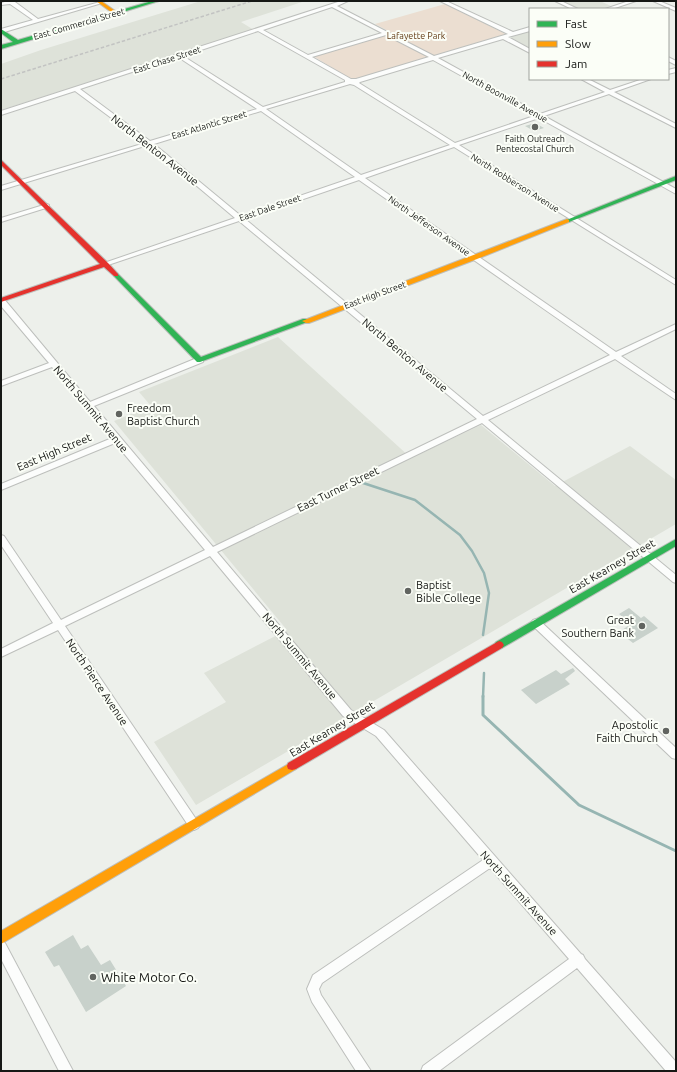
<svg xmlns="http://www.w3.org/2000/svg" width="677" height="1072" font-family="Ubuntu,sans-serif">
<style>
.built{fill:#dee2d9}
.green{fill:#ebded1}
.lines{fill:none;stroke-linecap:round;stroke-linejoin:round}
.stream-far1{stroke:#96b5b2;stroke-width:2.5}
.stream{stroke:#96b5b2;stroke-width:3}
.building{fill:#c8d1cb}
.street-casing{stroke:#bdbfbc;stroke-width:2}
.fast-casing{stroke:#bdbfbc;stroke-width:2}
.slow-casing{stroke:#bdbfbc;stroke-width:2}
.jam-casing{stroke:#bdbfbc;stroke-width:2}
.street{fill:#fcfdfc;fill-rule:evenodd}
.fast{fill:#30b455;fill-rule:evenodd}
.slow{fill:#ff9f0a;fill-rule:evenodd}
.jam{fill:#e5322d;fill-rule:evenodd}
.rail{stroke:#c2c3c2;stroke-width:1.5;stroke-dasharray:3.5 2;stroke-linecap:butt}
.poi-dot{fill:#616460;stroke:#fbfef7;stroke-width:1.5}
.labels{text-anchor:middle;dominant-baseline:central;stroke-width:4;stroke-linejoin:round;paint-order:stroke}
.far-street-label{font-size:9px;fill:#161815;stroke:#fbfef7}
.far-park-label{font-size:9px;fill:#603811;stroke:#fbfef7}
.far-poi-label{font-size:9px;fill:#161815;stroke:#fbfef7}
.street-label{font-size:11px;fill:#161815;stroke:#fbfef7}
.poi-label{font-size:11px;fill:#161815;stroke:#fbfef7;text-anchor:start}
.near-poi-label{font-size:13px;fill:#161815;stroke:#fbfef7;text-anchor:start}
</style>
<rect width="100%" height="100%" fill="#edf0eb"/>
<g class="built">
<polygon points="201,1 305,1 241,22 254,30 1,110 1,64 41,50"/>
<polygon points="561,1 600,1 611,6 601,9 580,9"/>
<polygon points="530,30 530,48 510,37 510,36"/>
<polygon points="278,337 411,458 481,425 555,486 630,446 676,480 676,524 196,805 154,742 226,702 204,673 287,630 114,421 151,406 139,392"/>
</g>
<polygon class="green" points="445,4 506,34 355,79 349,78 313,56 392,33 375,24"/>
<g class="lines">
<g class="stream-far1">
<polyline points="360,482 415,500 460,535 472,551 484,573 489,593 483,635"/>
<polyline points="483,697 484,673"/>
</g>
<polyline class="stream" points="483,696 483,715 579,805 676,851"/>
</g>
<g class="building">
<polygon points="535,123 544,128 534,131 525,126"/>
<polygon points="629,608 641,618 644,616 658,628 633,643 619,632 631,624 619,614"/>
<polygon points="573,668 575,671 565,679 570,684 536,704 521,690 556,670 561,674"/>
<polygon points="73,935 81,949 88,945 101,965 110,960 126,986 86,1012 59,965 54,967 45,952"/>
</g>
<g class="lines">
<g class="street-casing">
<g id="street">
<polygon points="8,1 17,1 15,2 38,19 100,2 102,3 1,33 1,29 33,20 10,4 1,5 1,3"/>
<path d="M341,1H348L337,6L434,56L508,34L440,1H446L513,32L530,27V31L508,37L530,49V53L503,39L438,58L540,114L605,92L581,79H588L610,90L643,79H651L614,92L676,124V128L674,127L609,94L544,116L676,189V194L539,118L459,145L676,280V285L454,147L365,178L616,352L676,324V329L621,356L676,394V400L615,359L488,420L676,575V583L673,582L482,423L217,552L351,710L384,730L581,954L583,955L585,959L676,1062V1071H666L577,968L439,1071H421L423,1066L569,959L490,868L322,983L319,989L321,995L371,1071H356L312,1002L307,989L313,975L483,860L376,736L343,716L210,556L65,626L198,822L200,825L198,828L194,830L190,828L58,630L1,657V649L53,623L1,545V535L4,536L61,620L205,550L115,443L1,490V484L112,438L52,367L1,386V381L49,363L1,306V299H4L90,402L197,358H203V362L94,406L213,547L477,419L239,221L108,265H104V263L235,218L148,145L1,190V186L145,143L75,91L1,115V111ZM332,7L382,33L308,55L263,30ZM258,31L345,80V82L263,107L183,56ZM386,35L429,57L356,79H351L312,57ZM178,57L257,109L150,141L80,89ZM433,60L534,116L455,143L359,83L360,82ZM350,84L354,85L450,145L361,175L266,109ZM261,111L355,177L241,216L154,144ZM359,180L610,355L483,416L245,219Z"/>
<polygon points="555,1 561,1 578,9 572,9"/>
<polygon points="629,1 636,1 612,9 605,9"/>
<polygon points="653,1 659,1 676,8 676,11"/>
<polygon points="668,57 676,61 676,65 668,61"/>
<polygon points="676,68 676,72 668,74 668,70"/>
<polygon points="47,204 49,205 49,207 1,222 1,218"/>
<polygon points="536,619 539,620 676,748 676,759 672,758 533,626 531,623 533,620"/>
<polygon points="1,941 5,943 73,1071 59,1071 1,959"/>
</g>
</g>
<g class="fast-casing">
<g id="fast">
<polygon points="152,1 159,1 1,49 1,45 13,42 1,33 1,29 18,40"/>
<polygon points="676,176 676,180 569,222 564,221"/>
<polygon points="116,273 118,274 201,357 303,319 306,319 310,321 200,362 197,362 114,276 114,274"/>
<polygon points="676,539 676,546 502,648 496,648 494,645 496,642"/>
</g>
</g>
<g class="slow-casing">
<g id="slow">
<polygon points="96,1 101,1 118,13 114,14"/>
<polygon points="567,219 569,220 569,222 477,259 309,323 306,323 302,321"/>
<polygon points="292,762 296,763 297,766 296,769 1,944 1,931"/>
</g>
</g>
<g class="jam-casing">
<g id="jam">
<polygon points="1,160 108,263 118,274 118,276 114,276 104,267 1,302 1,298 100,264 1,165"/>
<polygon points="499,641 502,642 504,645 502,648 296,769 292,770 288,769 287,766 288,763"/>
</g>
</g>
<use href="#street" class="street"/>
<use href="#fast" class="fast"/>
<use href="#slow" class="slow"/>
<use href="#jam" class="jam"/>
<polyline class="rail" points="1,79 252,1"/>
</g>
<g class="poi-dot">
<circle cx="535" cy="127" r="4"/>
<circle cx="119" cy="414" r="4"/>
<circle cx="408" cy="591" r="4"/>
<circle cx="642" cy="626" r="4"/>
<circle cx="666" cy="731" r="4"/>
<circle cx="93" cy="977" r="4"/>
</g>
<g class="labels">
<g class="far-street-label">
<text transform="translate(79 24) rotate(-16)">East Commercial Street</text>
<text transform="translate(167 60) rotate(-18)">East Chase Street</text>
<text transform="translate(505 97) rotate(29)">North Boonville Avenue</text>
<text transform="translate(209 125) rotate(-17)">East Atlantic Street</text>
<text transform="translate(515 183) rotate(32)">North Robberson Avenue</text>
<text transform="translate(270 208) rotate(-19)">East Dale Street</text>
<text transform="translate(429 226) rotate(35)">North Jefferson Avenue</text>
<text transform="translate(375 295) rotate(-20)">East High Street</text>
</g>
<g class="far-park-label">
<text x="416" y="36">Lafayette Park</text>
</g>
<g class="far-poi-label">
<text x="535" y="139">Faith Outreach<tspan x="535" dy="10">Pentecostal Church</tspan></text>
</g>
<g class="street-label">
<text transform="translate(155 150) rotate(38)">North Benton Avenue</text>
<text transform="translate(405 355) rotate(40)">North Benton Avenue</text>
<text transform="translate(91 409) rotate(50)">North Summit Avenue</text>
<text transform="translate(54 452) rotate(-23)">East High Street</text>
<text transform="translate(338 489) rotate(-26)">East Turner Street</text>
<text transform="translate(612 566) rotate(-30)">East Kearney Street</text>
<text transform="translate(300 656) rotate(50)">North Summit Avenue</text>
<text transform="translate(97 682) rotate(56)">North Pierce Avenue</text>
<text transform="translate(332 729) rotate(-31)">East Kearney Street</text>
<text transform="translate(519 893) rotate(48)">North Summit Avenue</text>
</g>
<g class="poi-label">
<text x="127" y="408">Freedom<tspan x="127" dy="13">Baptist Church</tspan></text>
<text x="416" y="585">Baptist<tspan x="416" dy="13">Bible College</tspan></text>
<text x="634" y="620" text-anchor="end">Great<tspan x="634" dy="13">Southern Bank</tspan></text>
<text x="658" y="725" text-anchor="end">Apostolic<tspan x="658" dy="13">Faith Church</tspan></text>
</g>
<g class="near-poi-label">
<text x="101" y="977">White Motor Co.</text>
</g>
</g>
<rect width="677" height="1072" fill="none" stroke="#161815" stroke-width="4"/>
<rect x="529" y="8" width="140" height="72" fill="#fbfef7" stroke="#9fa29d"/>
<rect x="537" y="21" width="20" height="6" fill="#30b455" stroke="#9fa29d"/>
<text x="565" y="28" font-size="12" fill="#161815">Fast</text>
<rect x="537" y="41" width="20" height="6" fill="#ff9f0a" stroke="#9fa29d"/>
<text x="565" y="48" font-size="12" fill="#161815">Slow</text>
<rect x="537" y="61" width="20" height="6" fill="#e5322d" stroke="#9fa29d"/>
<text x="565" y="68" font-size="12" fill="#161815">Jam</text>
</svg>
